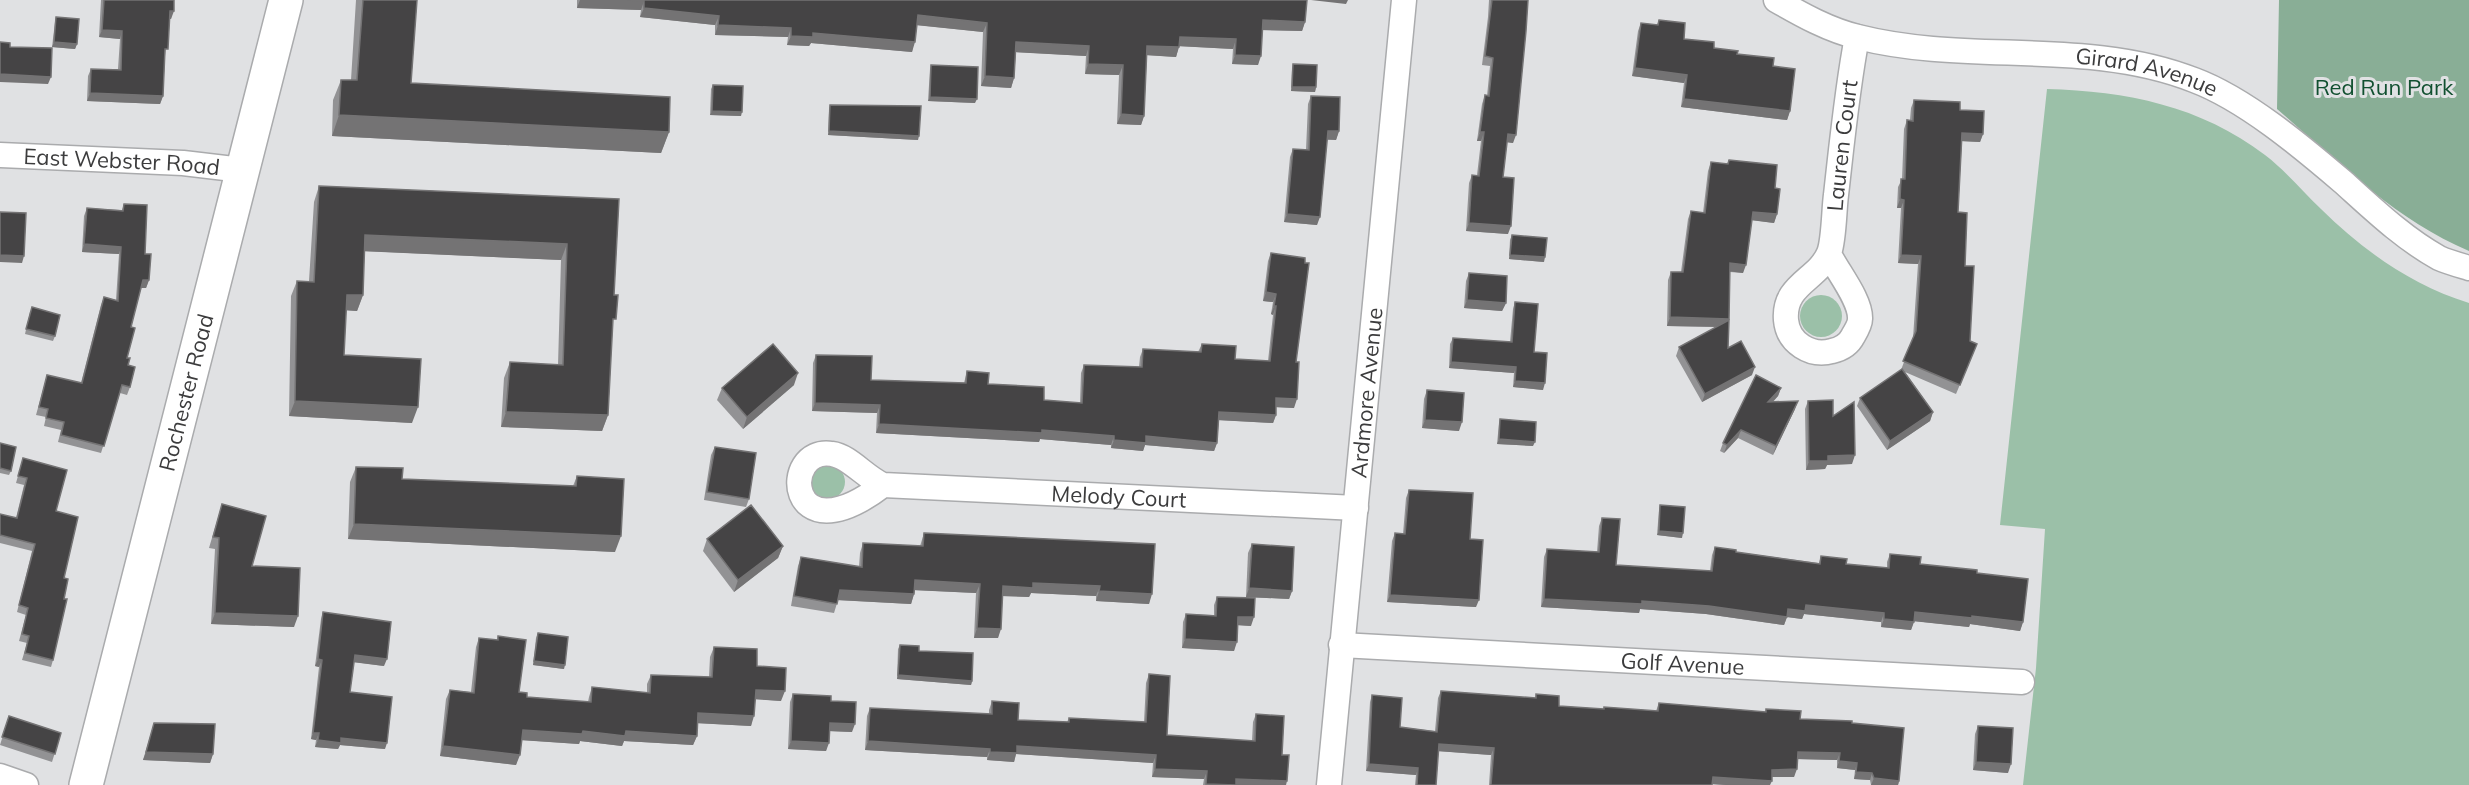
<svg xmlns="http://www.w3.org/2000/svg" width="2469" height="785" font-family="Mulish,sans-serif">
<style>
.green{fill:#9bc0a8}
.forest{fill:#89ae96}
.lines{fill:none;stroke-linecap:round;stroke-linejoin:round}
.street-casing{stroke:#aaabad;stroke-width:27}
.secondary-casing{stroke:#aaabad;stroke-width:36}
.street{stroke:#fff;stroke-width:24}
.secondary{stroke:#fff;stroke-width:33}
.wall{fill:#929294}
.shaded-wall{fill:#747374}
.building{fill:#454445;stroke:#747374;stroke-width:1.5}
.labels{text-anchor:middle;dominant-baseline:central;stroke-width:6;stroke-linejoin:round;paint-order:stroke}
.street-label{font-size:22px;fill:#3c3c3d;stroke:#e0e1e3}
.park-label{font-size:22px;fill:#115030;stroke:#e0e1e3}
</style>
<rect width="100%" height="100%" fill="#e0e1e3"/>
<g class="green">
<path d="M2047,89C2126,91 2201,106 2265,155C2286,171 2302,191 2321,209C2364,251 2411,285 2469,303V785H2023L2036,668L2045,529L2000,525Z"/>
<circle cx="1821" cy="316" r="21"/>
<circle cx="828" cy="482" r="17"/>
</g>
<path class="forest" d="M2279,0H2469V251C2395,220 2337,161 2277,109Z"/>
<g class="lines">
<g class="street-casing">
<g id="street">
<path id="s1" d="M1776,0C1802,15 1829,30 1858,37C1968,65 2088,38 2194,80C2245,99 2302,147 2343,182C2373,209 2403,238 2439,258C2448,262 2459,265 2469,268"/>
<path id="s2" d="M0,155L183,163L242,170"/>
<path id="s3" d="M1829,254C1837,271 1861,300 1860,319C1860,324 1856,331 1853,336C1849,344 1841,349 1832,351C1811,357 1788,343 1786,320C1783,284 1818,280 1829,253C1834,241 1834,209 1836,195C1842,142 1847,89 1857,37"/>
<path id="s4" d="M883,485C785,560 780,445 832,454C849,456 866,478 883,485L1356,508"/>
<path id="s5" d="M1341,645L2022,682"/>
<polyline points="0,776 26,785"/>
<path id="s6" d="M1329,785L1404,0"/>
</g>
</g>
<g class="secondary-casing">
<g id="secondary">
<path id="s7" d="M86,785L286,0"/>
</g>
</g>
<use href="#street" class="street"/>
<use href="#secondary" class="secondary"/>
</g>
<g class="wall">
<polygon points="101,0 174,0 171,19 169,18 165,56 163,96 160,104 87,101 88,76 91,69 118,69 120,39 99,37"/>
<polygon points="356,0 417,0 411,83 669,132 661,153 332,136 333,100 341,80 351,80"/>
<polygon points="577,0 1307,0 1305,22 1302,31 1262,30 1258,65 1232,64 1233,49 1179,46 1176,57 1147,55 1144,116 1141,125 1117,124 1119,75 1085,74 1086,56 1016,52 1014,78 1011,88 981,86 983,32 917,25 912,52 811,43 809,46 787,45 788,37 715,35 715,25 640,17 641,10 577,8"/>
<polygon points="1489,0 1528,0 1513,143 1507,142 1503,177 1508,234 1466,231 1469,183 1472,175 1477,175 1481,141 1477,141 1482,104 1485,95 1487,96 1490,66 1482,65 1488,17"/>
<polygon points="56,17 77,44 75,49 52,47 55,22"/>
<polygon points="1659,20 1684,39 1737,54 1773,66 1790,111 1787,120 1681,107 1684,83 1632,76 1638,31 1641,23 1657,25"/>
<polygon points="1293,64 1316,87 1315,92 1291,91 1292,68"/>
<polygon points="931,65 975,103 928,101 930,69"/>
<polygon points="713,85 741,116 710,115 711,89"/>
<polygon points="1311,96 1339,131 1336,140 1327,140 1317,225 1284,222 1290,157 1293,149 1306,150 1308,104"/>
<polygon points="1914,100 1960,110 1983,134 1980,142 1962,141 1958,212 1965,266 1970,341 1977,344 1956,394 1905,372 1933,412 1930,421 1887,450 1857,406 1860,398 1901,370 1913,338 1918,264 1898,263 1901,208 1897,208 1898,187 1902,179 1904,129 1907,120 1910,120 1911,108"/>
<polygon points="830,105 918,140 828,135 829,109"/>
<polygon points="1729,160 1775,188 1777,214 1774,223 1752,220 1743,273 1730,272 1728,348 1752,375 1702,402 1676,356 1679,347 1717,327 1667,326 1668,280 1671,272 1681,272 1688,219 1691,211 1703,213 1708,171 1711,162 1727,164"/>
<polygon points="319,186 619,199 608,415 602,431 501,427 504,378 510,362 558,365 561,260 364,251 363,295 357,311 346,310 344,355 412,423 289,416 291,296 297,281 309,281 314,202"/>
<polygon points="124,204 145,254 149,280 146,288 141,288 131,327 127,358 130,387 127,395 120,393 101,453 58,442 61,430 44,426 46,417 36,415 47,375 81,383 101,305 104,297 116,300 119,254 82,252 84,216 87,208 122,210"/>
<polygon points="1512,235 1544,262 1509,259 1510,240"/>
<polygon points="1271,253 1296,362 1294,408 1276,407 1276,415 1273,423 1219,420 1217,443 1214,451 1145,445 1143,451 1111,448 1111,445 1040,439 1039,442 876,433 877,413 812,411 813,363 816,355 871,380 964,383 967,371 988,384 1044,400 1080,403 1081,373 1084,365 1139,367 1140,357 1143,349 1198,352 1202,344 1235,359 1268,361 1273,315 1271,314 1273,302 1263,301 1268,261"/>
<polygon points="1469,273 1506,303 1502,311 1464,308 1466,281"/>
<polygon points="1515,302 1534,352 1543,390 1513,387 1514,373 1449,368 1450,344 1453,338 1510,342 1513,309"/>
<polygon points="30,312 55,336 53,341 25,334"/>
<polygon points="794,385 743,429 717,400 722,388"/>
<polygon points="1781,388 1778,396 1773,402 1795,409 1773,455 1738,438 1724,453 1720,451 1723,443"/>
<polygon points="1427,390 1459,431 1422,428 1424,399"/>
<polygon points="1808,401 1833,416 1852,464 1827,465 1825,469 1806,470 1805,409"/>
<polygon points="1500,419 1533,446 1497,444 1499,423"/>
<polygon points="0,443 11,471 9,475 0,473"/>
<polygon points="715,447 749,499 746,507 704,500 711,455"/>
<polygon points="23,458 56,511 64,578 64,599 53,660 51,667 22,660 27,643 19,641 26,615 17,612 32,551 0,543 0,514 16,518 24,485 16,483"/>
<polygon points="356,467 402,479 573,486 577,476 615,552 348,539 350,482"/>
<polygon points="1409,490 1470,539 1476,607 1387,602 1392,541 1395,533 1403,534 1406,498"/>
<polygon points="222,504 252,566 294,627 211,624 215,549 209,548"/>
<polygon points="1660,505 1682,538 1657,535 1659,510"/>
<polygon points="1602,518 1616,565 1710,571 1712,555 1715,547 1736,552 1819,563 1821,556 1846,564 1887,568 1887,562 1890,554 1920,564 1977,573 2023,622 2020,631 1970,624 1969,627 1914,621 1911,630 1881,627 1881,622 1804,614 1802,619 1787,617 1784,625 1706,614 1640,609 1639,613 1541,607 1544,557 1547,549 1597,552 1599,526"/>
<polygon points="924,533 1155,544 1149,604 1096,601 1096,596 1031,593 1029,597 1003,596 998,638 974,638 976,593 915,590 914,594 911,604 838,600 834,613 791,606 798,566 801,557 859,567 860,553 863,543 920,546 921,543"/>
<polygon points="707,539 783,546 778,558 734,592 703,551"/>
<polygon points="1252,544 1292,591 1289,599 1246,597 1248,553"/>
<polygon points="1217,597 1251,626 1238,625 1234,651 1182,648 1183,622 1186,614 1214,615 1214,605"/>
<polygon points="323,612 384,666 354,662 350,692 385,749 340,745 338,749 315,747 316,740 311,739 319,667 315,666 321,619"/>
<polygon points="538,633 564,669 533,665 536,638"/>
<polygon points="498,636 519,692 527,697 588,702 589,697 592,687 647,693 647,684 651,675 709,677 710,657 714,647 757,666 781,701 755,699 751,726 697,723 697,736 693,745 624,741 622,746 580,741 579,744 522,740 516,765 440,756 446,699 450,690 471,692 476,647 479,638 497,640"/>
<polygon points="900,645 919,651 972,681 971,685 897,679 898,649"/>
<polygon points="1149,674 1167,735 1252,741 1253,722 1256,714 1282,755 1286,785 1203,785 1204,779 1152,777 1153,763 1016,754 1014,762 987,760 987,757 865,750 867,716 870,708 989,714 989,710 992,701 1018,720 1067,722 1069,718 1144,722 1146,683"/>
<polygon points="1441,691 1535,698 1536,694 1559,706 1603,709 1604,707 1656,711 1659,703 1765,712 1766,709 1800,719 1852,723 1899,781 1898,785 1871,785 1870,780 1854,779 1855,770 1837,768 1837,760 1797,759 1794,777 1772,777 1726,785 1712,784 1712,785 1489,785 1491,755 1438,751 1436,785 1415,785 1416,775 1366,771 1370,702 1372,695 1400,727 1435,731 1438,698"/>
<polygon points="793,694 831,701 852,732 830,731 826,751 788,749 790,702"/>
<polygon points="9,716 61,733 52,762 0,745"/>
<polygon points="154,723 213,754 210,763 143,760"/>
<polygon points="1978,726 2008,773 1973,770 1975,734"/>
</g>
<g class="shaded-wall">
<polygon points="580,0 627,0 644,1 641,10 577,8"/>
<polygon points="1311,0 1348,0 1346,4"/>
<polygon points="644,8 719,16 715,25 640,17"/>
<polygon points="170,11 174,11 171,19 167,18"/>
<polygon points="918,15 987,23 983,32 915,25"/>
<polygon points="1263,20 1305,22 1302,31 1259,30"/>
<polygon points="718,25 791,28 788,37 715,35"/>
<polygon points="102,30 122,31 120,39 99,37"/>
<polygon points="813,33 915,42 912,52 811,43 809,46 787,45 791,36"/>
<polygon points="1180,37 1236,39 1233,49 1176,46"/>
<polygon points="54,42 77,44 75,49 52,47"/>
<polygon points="1016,42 1089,46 1086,56 1013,52"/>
<polygon points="1147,46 1179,47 1176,57 1144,55"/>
<polygon points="1235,55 1261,56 1258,65 1232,64"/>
<polygon points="1088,64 1123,65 1119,75 1085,74"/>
<polygon points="1635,68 1687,75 1684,83 1632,76"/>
<polygon points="0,74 51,77 48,84 0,82"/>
<polygon points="985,76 1014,78 1011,88 981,86"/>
<polygon points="1292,87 1316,87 1315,92 1291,91"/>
<polygon points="90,93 163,96 160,104 87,101"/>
<polygon points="930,97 977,99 975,103 928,101"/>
<polygon points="1684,99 1790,111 1787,120 1681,107"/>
<polygon points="712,111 742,112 741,116 710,115"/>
<polygon points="1121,114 1144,116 1141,125 1117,124"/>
<polygon points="339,115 669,132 661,153 332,136"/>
<polygon points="829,131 919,136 918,140 828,135"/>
<polygon points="1328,131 1339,131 1336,140 1325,139"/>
<polygon points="1480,132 1484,132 1481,141 1477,141"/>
<polygon points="1962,133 1983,134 1980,142 1959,141"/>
<polygon points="1508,134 1516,135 1513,143 1505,142"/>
<polygon points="1900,199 1904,200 1901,208 1897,208"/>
<polygon points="1753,212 1777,214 1774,223 1750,220"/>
<polygon points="1287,214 1320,217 1317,225 1284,222"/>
<polygon points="1469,223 1511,226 1508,234 1466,231"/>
<polygon points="365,235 567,244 561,260 359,251"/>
<polygon points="84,244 121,247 119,254 82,252"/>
<polygon points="0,255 24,256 22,263 0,262"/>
<polygon points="1510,255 1545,257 1544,262 1509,259"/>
<polygon points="1901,255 1921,256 1918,264 1898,263"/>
<polygon points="1730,263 1746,265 1743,273 1727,271"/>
<polygon points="143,280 149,280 146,288 140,288"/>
<polygon points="1266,292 1276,294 1273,302 1263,301"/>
<polygon points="347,295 363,295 357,311 341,310"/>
<polygon points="1467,300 1506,303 1502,311 1464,308"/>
<polygon points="1274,306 1276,306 1273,315 1271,314"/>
<polygon points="1670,317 1729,319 1725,327 1667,326"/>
<polygon points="1451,362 1516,367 1514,373 1449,368"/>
<polygon points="1755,367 1752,375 1702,402 1705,394"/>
<polygon points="798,373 794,385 743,429 747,417"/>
<polygon points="1515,381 1545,383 1543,390 1513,387"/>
<polygon points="1781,388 1778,396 1765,410 1768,402"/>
<polygon points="1276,398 1297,399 1294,408 1273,407"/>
<polygon points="295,401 418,407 412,423 289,416"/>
<polygon points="1798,401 1795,409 1773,455 1776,446"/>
<polygon points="815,403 880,405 877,413 812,411"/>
<polygon points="506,412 608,415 602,431 501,427"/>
<polygon points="1219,412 1276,415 1273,423 1216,420"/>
<polygon points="1933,412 1930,421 1887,450 1890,441"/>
<polygon points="1425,420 1462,422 1459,431 1422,428"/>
<polygon points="879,424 1042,430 1114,436 1111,445 1040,439 1039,442 876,433"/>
<polygon points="1741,430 1738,438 1724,453 1727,445"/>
<polygon points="1146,436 1217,443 1214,451 1145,445 1143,451 1111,448 1114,440"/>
<polygon points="1499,439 1535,442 1533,446 1497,444"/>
<polygon points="1855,455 1852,464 1827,465 1825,469 1806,470 1809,461 1828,456"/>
<polygon points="354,524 621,536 615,552 348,539"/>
<polygon points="1659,531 1683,533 1682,538 1657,535"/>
<polygon points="783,546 778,558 734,592 738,580"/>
<polygon points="915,580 980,584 976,593 911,590"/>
<polygon points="1033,583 1100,586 1096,596 1031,593 1029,597 1000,596 1003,586"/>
<polygon points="1249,588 1292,591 1289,599 1246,597"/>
<polygon points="840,590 914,594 911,604 836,600"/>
<polygon points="1099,591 1152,594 1149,604 1096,601"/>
<polygon points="1390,595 1479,600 1476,607 1387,602"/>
<polygon points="1544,599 1642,601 1788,609 1806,605 1884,613 1881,622 1804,614 1802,619 1787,617 1784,625 1706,614 1640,609 1639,613 1541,607"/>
<polygon points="1915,612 1972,616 2023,622 2020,631 1970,624 1969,627 1912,621"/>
<polygon points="215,613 298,616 294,627 211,624"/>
<polygon points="1238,617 1254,617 1251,626 1235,625"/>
<polygon points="1884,619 1914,622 1911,630 1881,627"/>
<polygon points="977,628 1001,629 998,638 974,638"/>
<polygon points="1185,639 1237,642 1234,651 1182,648"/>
<polygon points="355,655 387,659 384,666 352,662"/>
<polygon points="318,659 322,660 319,667 315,666"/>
<polygon points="534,661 565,665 564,669 533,665"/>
<polygon points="898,675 972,681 971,685 897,679"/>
<polygon points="756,690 785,691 781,701 752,699"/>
<polygon points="698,713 754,716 751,726 694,723"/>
<polygon points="830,723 855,724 852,732 827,731"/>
<polygon points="523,730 626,731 697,736 693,745 624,741 622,746 580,741 579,744 519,740"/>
<polygon points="313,733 319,733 316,740 311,739"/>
<polygon points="341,738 387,743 385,749 340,745 338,749 315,747 318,740"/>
<polygon points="791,741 829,743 826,751 788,749"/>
<polygon points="868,741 990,749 987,757 865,750"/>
<polygon points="1439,744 1494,748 1491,755 1436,751"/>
<polygon points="443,746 520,755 516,765 440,756"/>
<polygon points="1017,746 1156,755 1153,763 1016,754 1014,762 987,760 990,752"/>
<polygon points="146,752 213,754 210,763 143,760"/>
<polygon points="1798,752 1840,753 1837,760 1795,759"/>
<polygon points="1839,761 1857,763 1855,770 1837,768"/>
<polygon points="1976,762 2011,764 2008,773 1973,770"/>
<polygon points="1369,764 1418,768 1416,775 1366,771"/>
<polygon points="1155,769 1207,771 1204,779 1152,777"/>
<polygon points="1797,769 1794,777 1770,777 1772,770"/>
<polygon points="1856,772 1872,773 1870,780 1854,779"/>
<polygon points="1713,777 1772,781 1770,785 1726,785 1710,784"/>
<polygon points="1874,778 1899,781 1898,785 1871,785"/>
<polygon points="1236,779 1287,781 1286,785 1234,785"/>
</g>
<g class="building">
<polygon points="104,0 174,0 174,11 170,11 168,49 165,49 163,96 90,93 91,69 121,70 122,31 102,30"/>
<polygon points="363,0 417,0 411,83 670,97 669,132 339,115 341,80 357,80"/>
<polygon points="627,0 1307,0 1305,22 1263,20 1261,56 1235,55 1236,39 1180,37 1179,47 1147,46 1144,116 1121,114 1123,65 1088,64 1089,46 1016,42 1014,78 985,76 987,23 918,15 915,42 813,33 813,37 791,36 791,28 718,25 719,16 644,8 644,1"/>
<polygon points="1492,0 1528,0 1526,31 1516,135 1508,134 1503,177 1514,178 1511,226 1469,223 1472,175 1479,176 1484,132 1480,132 1485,95 1489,96 1493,58 1485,56"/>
<polygon points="56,17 79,19 77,44 54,42"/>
<polygon points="1659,20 1685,23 1684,39 1714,42 1714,48 1738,51 1737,54 1774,58 1773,66 1795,69 1790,111 1684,99 1687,75 1635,68 1641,23 1658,25"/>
<polygon points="0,42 10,43 10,47 52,48 51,77 0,74"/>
<polygon points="1293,64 1317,65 1316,87 1292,87"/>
<polygon points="931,65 978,67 977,99 930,97"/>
<polygon points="713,85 743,86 742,112 712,111"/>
<polygon points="1311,96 1340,97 1339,131 1328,131 1320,217 1287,214 1293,149 1309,150"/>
<polygon points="1914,100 1960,102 1960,110 1984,111 1983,134 1962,133 1958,212 1967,213 1965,266 1974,266 1970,341 1977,344 1960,385 1903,361 1916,331 1921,256 1901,255 1904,200 1900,199 1901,179 1905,179 1907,120 1913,121"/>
<polygon points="830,105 921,106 919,136 829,131"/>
<polygon points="1729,160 1777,165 1775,188 1780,189 1777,214 1753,212 1746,265 1730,263 1729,319 1670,317 1671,272 1683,272 1691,211 1705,213 1711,162 1728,164"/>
<polygon points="319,186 619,199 614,295 618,295 616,319 613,319 608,415 506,412 510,362 563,365 567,244 365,235 363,295 347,295 344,355 421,359 418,407 295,401 297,281 314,282"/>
<polygon points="124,204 147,205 145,254 151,254 149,280 143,280 131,327 135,328 127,358 130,358 128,365 135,367 130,387 122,385 104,446 61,435 64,422 46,418 48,409 39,407 47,375 82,383 104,297 118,301 121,247 84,244 87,208 123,211"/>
<polygon points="0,212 26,213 24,256 0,255"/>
<polygon points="1512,235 1547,238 1545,257 1510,255"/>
<polygon points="1271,253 1305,258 1305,263 1309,263 1296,362 1299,362 1297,399 1276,398 1276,415 1219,412 1217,443 1146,436 1146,443 1114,440 1114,436 1042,430 1042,433 879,424 880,405 815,403 816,355 872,356 871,380 966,383 967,371 989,373 988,384 1044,387 1044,400 1082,403 1084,365 1142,367 1143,349 1201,352 1202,344 1236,346 1235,359 1270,361 1276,306 1274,306 1276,294 1266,292"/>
<polygon points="1469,273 1507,276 1506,303 1467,300"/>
<polygon points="1515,302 1538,304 1534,352 1547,353 1545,383 1515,381 1516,367 1451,362 1453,338 1512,342"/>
<polygon points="32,307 60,315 55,336 26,329"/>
<polygon points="1729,320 1728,348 1741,341 1755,367 1705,394 1679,347"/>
<polygon points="773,344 798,373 747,417 722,388"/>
<polygon points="1902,369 1933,412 1890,441 1860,398"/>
<polygon points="1756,375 1781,388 1768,402 1798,401 1776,446 1741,430 1727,445 1723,443"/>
<polygon points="1427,390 1464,393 1462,422 1425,420"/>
<polygon points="1833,400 1833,416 1854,402 1855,455 1828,456 1828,461 1809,461 1808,401"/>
<polygon points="1500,419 1536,422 1535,442 1499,439"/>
<polygon points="0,443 16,447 11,471 0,468"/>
<polygon points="715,447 756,453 749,499 707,492"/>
<polygon points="23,458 67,470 56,511 78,517 64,578 68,579 64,599 67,599 53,660 25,653 29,636 22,634 28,608 19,605 35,544 0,535 0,514 17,518 27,478 18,476"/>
<polygon points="356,467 403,468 402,479 576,486 577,476 624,479 621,536 354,524"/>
<polygon points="1409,490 1473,493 1470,539 1483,540 1479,600 1390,595 1395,533 1405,534"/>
<polygon points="222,504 266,516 252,566 300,568 298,616 215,613 219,538 213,537"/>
<polygon points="751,505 783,546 738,580 707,539"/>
<polygon points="1660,505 1685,507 1683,533 1659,531"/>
<polygon points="1602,518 1620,519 1616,565 1712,571 1715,547 1736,550 1736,552 1820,564 1821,556 1847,559 1846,564 1889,568 1890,554 1921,557 1920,564 1977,570 1977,573 2028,579 2023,622 1972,616 1972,618 1915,612 1914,622 1884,619 1884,613 1806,605 1805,611 1788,609 1787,617 1709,606 1642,601 1642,604 1544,599 1547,549 1599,552"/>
<polygon points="924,533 1155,544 1152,594 1099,591 1100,586 1033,583 1033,588 1003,586 1001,629 977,628 980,584 915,580 914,594 840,590 837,604 794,596 801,557 862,567 863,543 923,546"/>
<polygon points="1252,544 1294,547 1292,591 1249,588"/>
<polygon points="1217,597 1255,598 1254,617 1238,617 1237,642 1185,639 1186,614 1216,616"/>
<polygon points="323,612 391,622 387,659 355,655 350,692 392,697 387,743 341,738 341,743 318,740 319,733 313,733 322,660 318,659"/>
<polygon points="538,633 568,637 565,665 534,661"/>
<polygon points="498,636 526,640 519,692 527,693 527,697 591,702 592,687 650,693 651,675 712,677 714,647 757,649 757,666 786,668 785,691 756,690 754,716 698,713 697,736 626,731 625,736 583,731 582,734 523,730 520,755 443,746 450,690 474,693 479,638 498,640"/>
<polygon points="900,645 919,646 919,651 973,653 972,681 898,675"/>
<polygon points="1149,674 1170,676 1167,735 1255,741 1256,714 1284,716 1282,755 1289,755 1287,781 1236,779 1236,785 1206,784 1207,771 1155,769 1156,755 1017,746 1017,753 990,752 990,749 868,741 870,708 992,714 992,701 1019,703 1018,720 1069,722 1069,718 1146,722"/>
<polygon points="1441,691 1536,698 1536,694 1559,696 1559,706 1604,709 1604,707 1658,711 1659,703 1766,712 1766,709 1801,711 1800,719 1852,721 1852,723 1904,728 1899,781 1874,778 1872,773 1856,772 1857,763 1839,761 1840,753 1798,752 1797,769 1772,770 1772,781 1713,777 1712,785 1491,785 1494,748 1439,744 1436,785 1417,785 1418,768 1369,764 1372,695 1402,698 1400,727 1437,732"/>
<polygon points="793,694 831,696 831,701 856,702 855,724 830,723 829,743 791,741"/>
<polygon points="9,716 61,733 55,754 2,737"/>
<polygon points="154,723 215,724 213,754 146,752"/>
<polygon points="1978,726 2013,728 2011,764 1976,762"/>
</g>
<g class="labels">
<g class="street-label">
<text stroke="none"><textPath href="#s1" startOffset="382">Girard Avenue</textPath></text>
<text stroke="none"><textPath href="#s3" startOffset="372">Lauren Court</textPath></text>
<text stroke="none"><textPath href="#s2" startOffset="122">East Webster Road</textPath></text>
<text stroke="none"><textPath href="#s7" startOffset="405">Rochester Road</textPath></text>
<text stroke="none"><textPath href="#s6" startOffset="394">Ardmore Avenue</textPath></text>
<text stroke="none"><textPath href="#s4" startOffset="453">Melody Court</textPath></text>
<text stroke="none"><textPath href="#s5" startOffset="342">Golf Avenue</textPath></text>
</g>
<g class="park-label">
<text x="2384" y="87">Red Run Park</text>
</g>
</g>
</svg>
